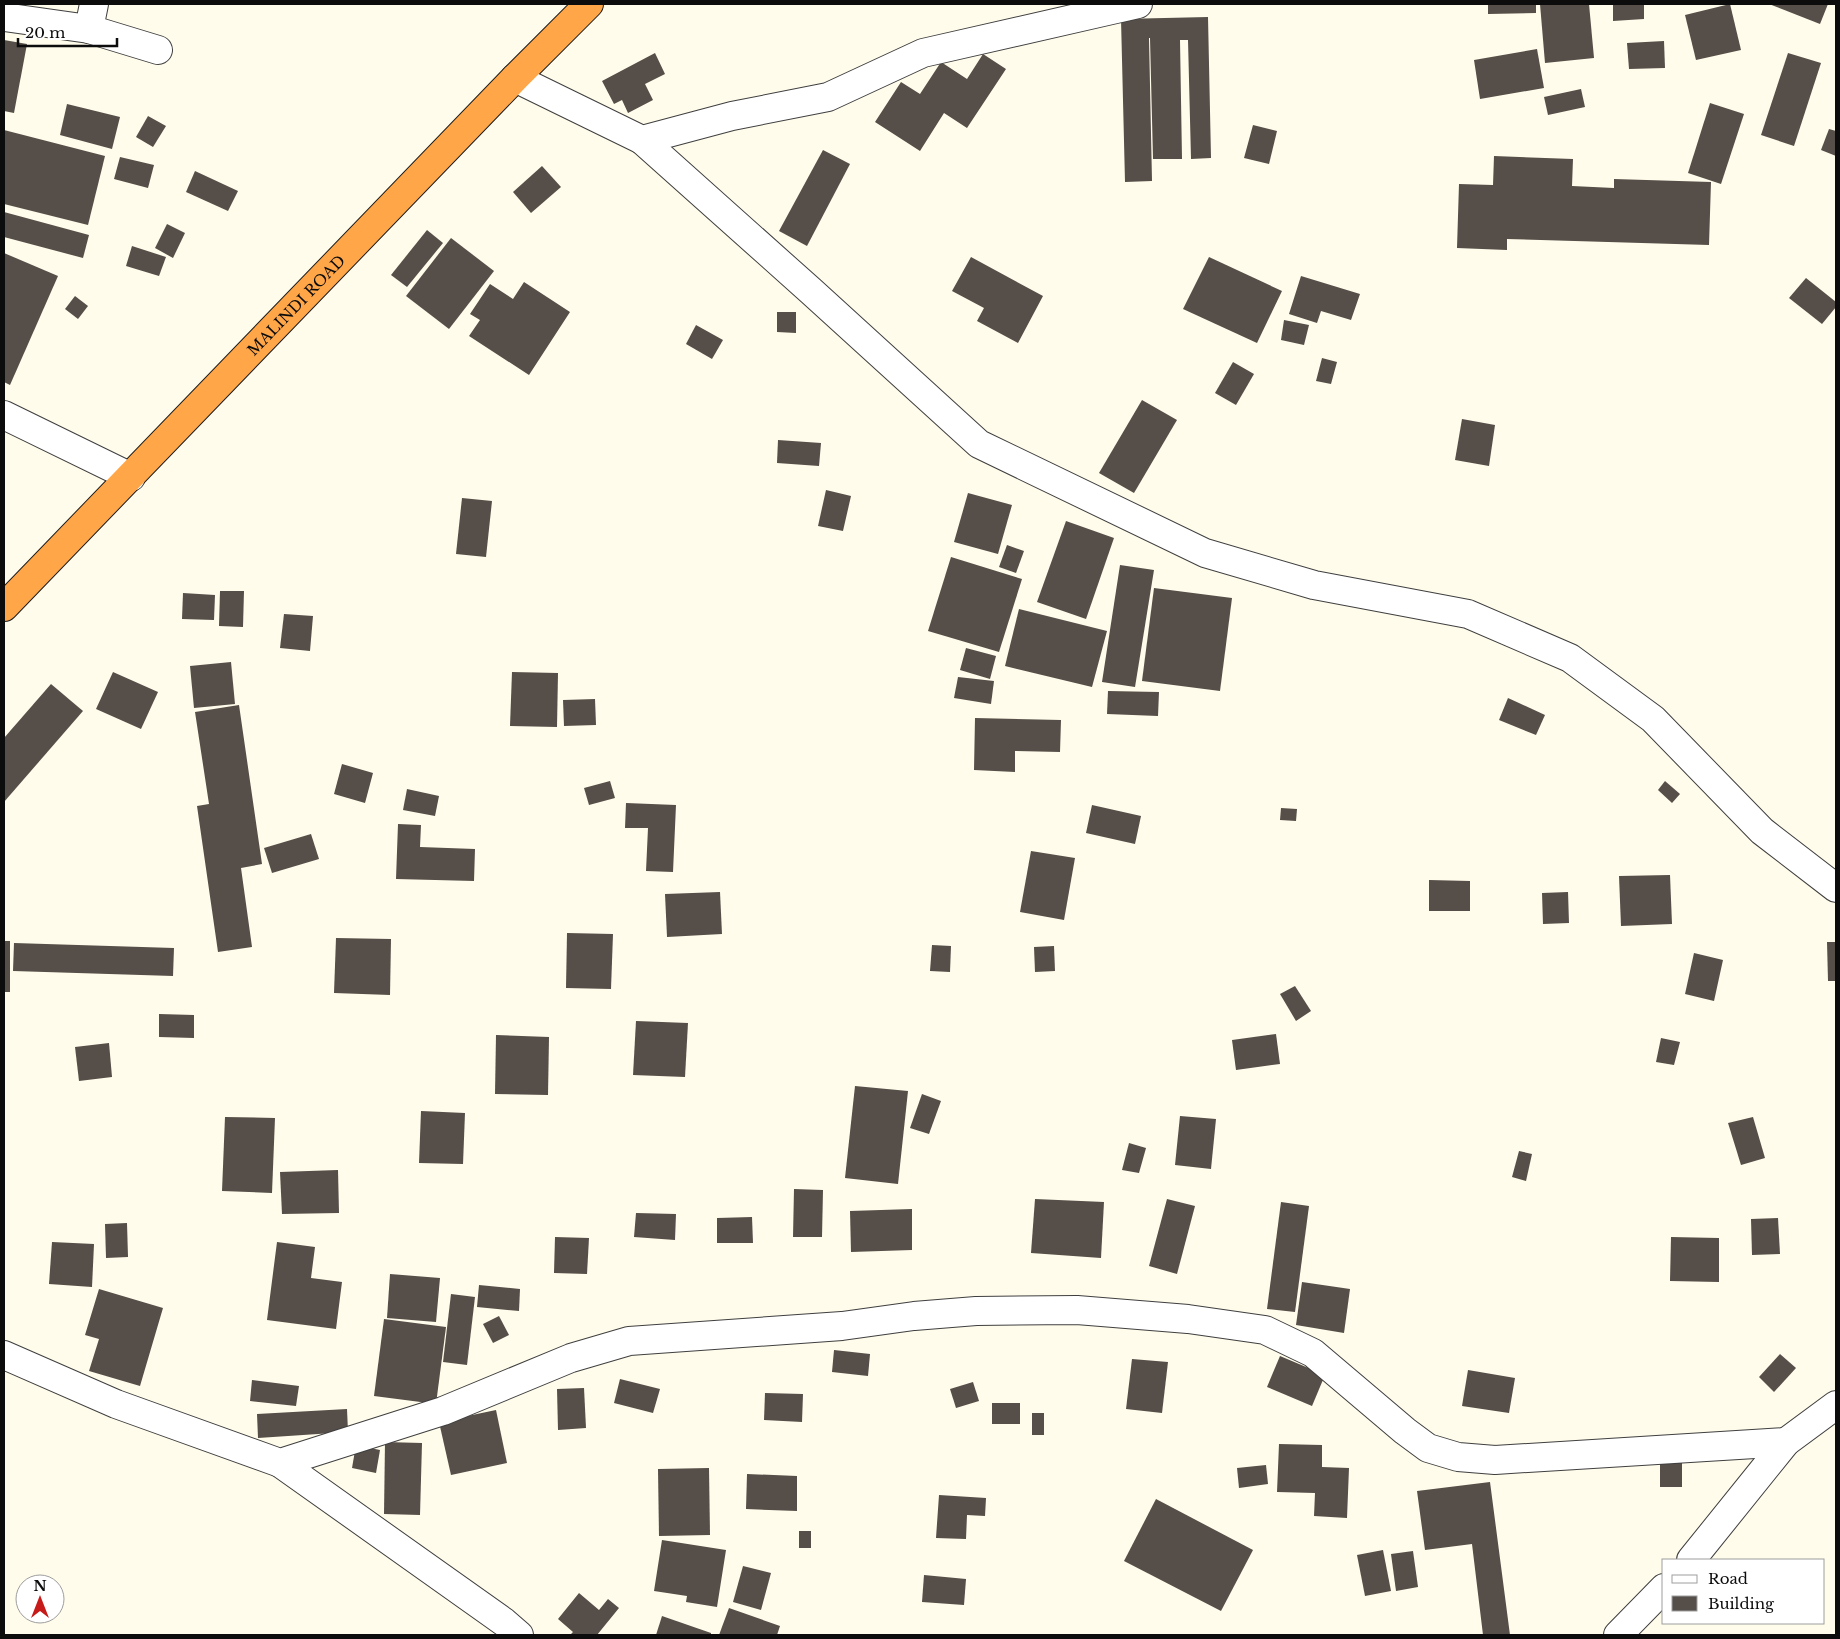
<svg xmlns="http://www.w3.org/2000/svg" width="1840" height="1639" font-family="'Libre Baskerville',serif">
<style>
.building{fill:#564e48}
.lines{fill:none;stroke-linecap:round;stroke-linejoin:round}
.minor-casing{stroke:#3f3f3f;stroke-width:30}
.highway-casing{stroke:#1d1d1d;stroke-width:30}
.minor{stroke:#fff;stroke-width:28}
.highway{stroke:#ffa649;stroke-width:28}
.labels{text-anchor:middle;dominant-baseline:central;stroke-width:5;stroke-linejoin:round;paint-order:stroke}
.street-label{font-size:15px;fill:#0c0c0c;stroke:#fff}
</style>
<rect width="100%" height="100%" fill="#fffceb"/>
<g class="building">
<polygon points="1488,4 1536,4 1536,13 1488,14"/>
<polygon points="1540,4 1589,4 1594,58 1545,63"/>
<polygon points="1613,4 1644,4 1644,19 1613,21"/>
<polygon points="1730,4 1741,50 1696,60 1685,15"/>
<polygon points="1769,4 1828,4 1820,24"/>
<polygon points="1208,17 1211,158 1191,159 1188,40 1180,40 1182,159 1153,159 1150,38 1149,38 1152,181 1125,182 1121,19"/>
<polygon points="4,40 27,44 14,113 4,111"/>
<polygon points="1664,41 1665,68 1629,69 1627,43"/>
<polygon points="1537,49 1544,88 1480,99 1474,60"/>
<polygon points="655,53 665,74 645,84 653,100 628,113 622,100 614,104 602,81"/>
<polygon points="1788,53 1821,63 1794,146 1761,135"/>
<polygon points="983,54 1006,69 967,128 944,113 920,151 875,122 901,82 920,94 941,62 967,79"/>
<polygon points="1581,89 1585,107 1548,115 1544,97"/>
<polygon points="1710,103 1744,114 1721,184 1688,173"/>
<polygon points="67,104 120,117 112,149 60,135"/>
<polygon points="148,116 166,126 153,147 136,137"/>
<polygon points="1253,125 1277,131 1269,164 1244,158"/>
<polygon points="1829,129 1836,131 1836,156 1821,150"/>
<polygon points="4,130 105,156 88,225 4,204"/>
<polygon points="823,150 850,164 807,246 779,231"/>
<polygon points="1494,156 1573,159 1572,186 1614,188 1614,179 1711,182 1709,245 1507,239 1507,250 1457,248 1459,184 1493,185"/>
<polygon points="120,157 154,165 148,188 114,179"/>
<polygon points="542,166 561,187 531,213 513,192"/>
<polygon points="195,171 238,191 228,211 186,192"/>
<polygon points="4,212 89,235 83,258 4,237"/>
<polygon points="167,224 185,233 173,258 155,248"/>
<polygon points="427,230 443,243 407,287 391,275"/>
<polygon points="451,238 494,271 449,329 406,296"/>
<polygon points="132,246 166,257 159,276 126,266"/>
<polygon points="4,253 58,276 10,385 4,382"/>
<polygon points="971,257 1043,296 1018,343 977,321 984,308 952,291"/>
<polygon points="1209,257 1282,291 1257,343 1183,309"/>
<polygon points="1301,276 1360,294 1351,320 1321,311 1317,323 1289,314"/>
<polygon points="1806,278 1836,302 1836,307 1822,324 1789,298"/>
<polygon points="524,282 570,312 529,375 469,336 480,320 470,314 490,284 513,299"/>
<polygon points="75,296 88,306 78,319 65,309"/>
<polygon points="777,312 796,312 796,333 777,332"/>
<polygon points="1284,320 1309,325 1304,345 1281,340"/>
<polygon points="696,325 723,340 712,359 686,344"/>
<polygon points="1322,358 1337,362 1331,384 1316,381"/>
<polygon points="1233,362 1254,374 1236,405 1215,393"/>
<polygon points="1142,400 1177,420 1134,493 1099,473"/>
<polygon points="1462,419 1495,425 1489,466 1455,460"/>
<polygon points="778,440 821,443 819,466 777,463"/>
<polygon points="826,490 851,496 843,531 818,526"/>
<polygon points="968,493 1012,505 998,554 954,542"/>
<polygon points="462,498 492,501 486,557 456,554"/>
<polygon points="1066,521 1114,538 1086,619 1037,602"/>
<polygon points="1007,545 1024,551 1016,573 999,567"/>
<polygon points="951,557 1022,579 999,652 928,631"/>
<polygon points="1120,565 1154,570 1135,687 1102,682"/>
<polygon points="1154,588 1232,598 1220,691 1142,681"/>
<polygon points="220,591 244,591 243,627 219,626"/>
<polygon points="183,593 215,595 214,620 182,619"/>
<polygon points="1019,609 1107,631 1092,687 1005,666"/>
<polygon points="284,614 313,616 310,651 280,648"/>
<polygon points="966,648 996,656 990,679 960,670"/>
<polygon points="231,662 235,704 194,708 190,666"/>
<polygon points="113,672 158,692 141,729 96,709"/>
<polygon points="512,672 558,673 557,727 510,726"/>
<polygon points="958,677 994,681 991,704 954,698"/>
<polygon points="51,684 83,711 4,802 4,738"/>
<polygon points="1108,691 1159,692 1158,716 1107,714"/>
<polygon points="1508,698 1545,715 1536,735 1499,720"/>
<polygon points="595,699 596,725 564,726 563,700"/>
<polygon points="239,705 262,864 241,868 252,947 218,952 197,806 209,804 195,712"/>
<polygon points="975,718 1061,720 1060,752 1015,751 1015,772 974,770"/>
<polygon points="342,764 373,773 365,803 334,794"/>
<polygon points="610,781 615,798 589,805 584,788"/>
<polygon points="1665,781 1680,794 1672,803 1658,790"/>
<polygon points="407,789 439,796 435,816 403,810"/>
<polygon points="626,803 676,805 673,872 646,871 648,828 625,828"/>
<polygon points="1092,805 1141,816 1135,844 1086,833"/>
<polygon points="1281,808 1297,809 1296,821 1280,820"/>
<polygon points="398,824 421,825 420,847 475,849 474,881 396,879"/>
<polygon points="311,834 319,859 272,873 264,848"/>
<polygon points="1031,851 1075,858 1064,920 1020,912"/>
<polygon points="1670,875 1672,924 1621,926 1619,876"/>
<polygon points="1429,880 1470,881 1470,911 1429,911"/>
<polygon points="720,892 722,934 667,937 665,894"/>
<polygon points="1568,892 1569,923 1543,924 1542,893"/>
<polygon points="567,933 613,934 611,989 566,988"/>
<polygon points="336,938 391,939 390,995 334,993"/>
<rect x="4" y="941" width="6" height="51"/>
<polygon points="1827,942 1836,942 1836,981 1828,981"/>
<polygon points="14,943 174,948 173,976 13,971"/>
<polygon points="932,945 951,946 950,972 930,971"/>
<polygon points="1054,946 1055,971 1035,972 1034,947"/>
<polygon points="1694,953 1723,960 1714,1001 1685,994"/>
<polygon points="1295,986 1311,1011 1296,1021 1280,994"/>
<polygon points="159,1014 194,1015 194,1038 159,1037"/>
<polygon points="636,1021 688,1023 685,1077 633,1075"/>
<polygon points="1276,1034 1280,1064 1236,1070 1232,1040"/>
<polygon points="496,1035 549,1037 548,1095 495,1094"/>
<polygon points="1661,1038 1680,1042 1674,1065 1656,1062"/>
<polygon points="109,1043 112,1077 79,1081 75,1047"/>
<polygon points="855,1086 908,1091 898,1184 845,1178"/>
<polygon points="922,1094 941,1101 929,1134 910,1128"/>
<polygon points="421,1111 465,1113 463,1164 419,1163"/>
<polygon points="1180,1116 1216,1119 1211,1169 1175,1165"/>
<polygon points="225,1117 275,1118 272,1193 222,1191"/>
<polygon points="1753,1117 1765,1158 1741,1165 1728,1123"/>
<polygon points="1129,1143 1146,1148 1139,1173 1122,1170"/>
<polygon points="1519,1151 1532,1154 1526,1181 1512,1177"/>
<polygon points="338,1170 339,1213 282,1214 280,1172"/>
<polygon points="794,1189 823,1190 822,1237 793,1237"/>
<polygon points="1035,1199 1104,1202 1101,1258 1031,1253"/>
<polygon points="1167,1199 1195,1206 1177,1274 1149,1266"/>
<polygon points="1281,1202 1309,1206 1295,1312 1267,1309"/>
<polygon points="912,1209 912,1250 851,1252 850,1211"/>
<polygon points="636,1213 676,1214 675,1240 634,1237"/>
<polygon points="752,1217 753,1243 717,1243 717,1218"/>
<polygon points="1778,1218 1780,1254 1752,1255 1751,1219"/>
<polygon points="127,1223 128,1257 106,1258 105,1224"/>
<polygon points="555,1237 589,1238 587,1274 554,1273"/>
<polygon points="1671,1237 1719,1238 1719,1282 1670,1281"/>
<polygon points="52,1242 94,1244 92,1287 49,1284"/>
<polygon points="277,1242 315,1247 311,1278 342,1282 336,1329 267,1320"/>
<polygon points="390,1274 440,1278 436,1322 387,1318"/>
<polygon points="1302,1282 1350,1289 1344,1333 1296,1325"/>
<polygon points="479,1285 520,1289 519,1311 477,1307"/>
<polygon points="99,1289 163,1308 140,1386 89,1371 99,1339 85,1335"/>
<polygon points="451,1294 475,1297 467,1365 443,1362"/>
<polygon points="499,1316 509,1335 493,1343 483,1324"/>
<polygon points="384,1319 446,1327 436,1404 374,1396"/>
<polygon points="834,1350 870,1354 868,1376 832,1372"/>
<polygon points="1780,1354 1796,1368 1774,1392 1759,1377"/>
<polygon points="1280,1356 1325,1375 1312,1406 1267,1387"/>
<polygon points="1132,1359 1168,1362 1162,1413 1126,1409"/>
<polygon points="1468,1370 1515,1378 1509,1413 1462,1406"/>
<polygon points="620,1379 660,1389 653,1413 614,1403"/>
<polygon points="252,1380 299,1386 296,1406 250,1401"/>
<polygon points="973,1382 979,1401 956,1408 950,1389"/>
<polygon points="584,1388 586,1428 558,1430 557,1389"/>
<polygon points="765,1393 803,1394 802,1422 764,1420"/>
<rect x="992" y="1403" width="28" height="21"/>
<polygon points="347,1409 348,1432 258,1438 257,1414"/>
<polygon points="496,1410 507,1463 451,1475 439,1422"/>
<rect x="1032" y="1413" width="12" height="22"/>
<polygon points="385,1442 422,1443 420,1515 384,1514"/>
<polygon points="1279,1444 1322,1445 1322,1467 1349,1468 1347,1518 1314,1516 1315,1493 1277,1492"/>
<polygon points="356,1445 380,1450 376,1473 352,1468"/>
<polygon points="1660,1457 1682,1458 1682,1487 1660,1487"/>
<polygon points="1266,1465 1268,1484 1239,1488 1237,1468"/>
<polygon points="709,1468 710,1535 659,1536 658,1469"/>
<polygon points="747,1474 797,1476 797,1511 746,1509"/>
<polygon points="1490,1482 1510,1635 1483,1635 1472,1544 1425,1550 1417,1491"/>
<polygon points="939,1495 986,1498 985,1516 967,1515 966,1539 936,1538"/>
<polygon points="1156,1499 1253,1550 1221,1611 1124,1561"/>
<rect x="799" y="1531" width="12" height="17"/>
<polygon points="662,1540 726,1550 717,1607 686,1602 687,1596 654,1591"/>
<polygon points="1383,1550 1391,1591 1365,1596 1357,1555"/>
<polygon points="1413,1551 1418,1587 1396,1591 1391,1554"/>
<polygon points="743,1566 771,1573 761,1610 733,1602"/>
<polygon points="924,1575 966,1579 964,1605 922,1602"/>
<polygon points="579,1593 599,1610 608,1599 619,1608 597,1635 570,1635 573,1632 558,1619"/>
<polygon points="729,1608 780,1626 777,1635 719,1635"/>
<polygon points="662,1616 711,1633 711,1635 656,1635"/>
</g>
<g class="lines">
<g class="minor-casing">
<g id="minor">
<polyline points="4,17 89,29 158,50"/>
<polyline points="89,29 94,4"/>
<polyline points="515,78 642,140 732,116 828,97 923,53 1138,4"/>
<polyline points="642,140 811,291 979,444 1205,553 1314,585 1468,614 1570,658 1653,719 1762,831 1836,888"/>
<polyline points="4,415 131,477"/>
<polyline points="4,1355 116,1404 280,1463 443,1411 571,1358 629,1341 842,1326 914,1316 976,1311 1077,1310 1188,1319 1265,1330 1313,1353 1405,1431 1428,1448 1458,1457 1495,1460 1786,1442"/>
<polyline points="280,1463 504,1622 519,1635"/>
<polyline points="1691,1560 1786,1442 1836,1405"/>
<polyline points="1618,1635 1664,1588"/>
</g>
</g>
<g class="highway-casing">
<g id="highway">
<path id="s1" d="M4,607L515,78L589,4"/>
</g>
</g>
<use href="#minor" class="minor"/>
<use href="#highway" class="highway"/>
</g>
<g class="labels">
<g class="street-label">
<text stroke="none"><textPath href="#s1" startOffset="420">MALINDI ROAD</textPath></text>
</g>
</g>
<rect width="1840" height="1639" fill="none" stroke="#0c0c0c" stroke-width="10"/>
<rect x="1662" y="1559" width="162" height="65" fill="#ffffff" stroke="#9e9e9e"/>
<rect x="1672" y="1575" width="25" height="8" fill="#ffffff" stroke="#9e9e9e"/>
<text x="1708" y="1584" font-size="15" fill="#0c0c0c">Road</text>
<rect x="1672" y="1596" width="25" height="15" fill="#564e48" stroke="#9e9e9e"/>
<text x="1708" y="1609" font-size="15" fill="#0c0c0c">Building</text>
<g transform="translate(40 1599)"><circle r="24" fill="#ffffff" stroke="#9e9e9e"/>
<path d="M0-4L9 19L0 12L-9 19Z" fill="#c71b19"/>
<text y="-8" font-size="14" font-weight="bold" text-anchor="middle" fill="#0c0c0c">N</text>
</g>
<path d="M18 38v8h99v-8" fill="none" stroke="#0c0c0c" stroke-width="2.5"/>
<text x="25" y="38" font-size="15" fill="#0c0c0c" stroke="#ffffff" stroke-width="4" paint-order="stroke">20 m</text>
</svg>
